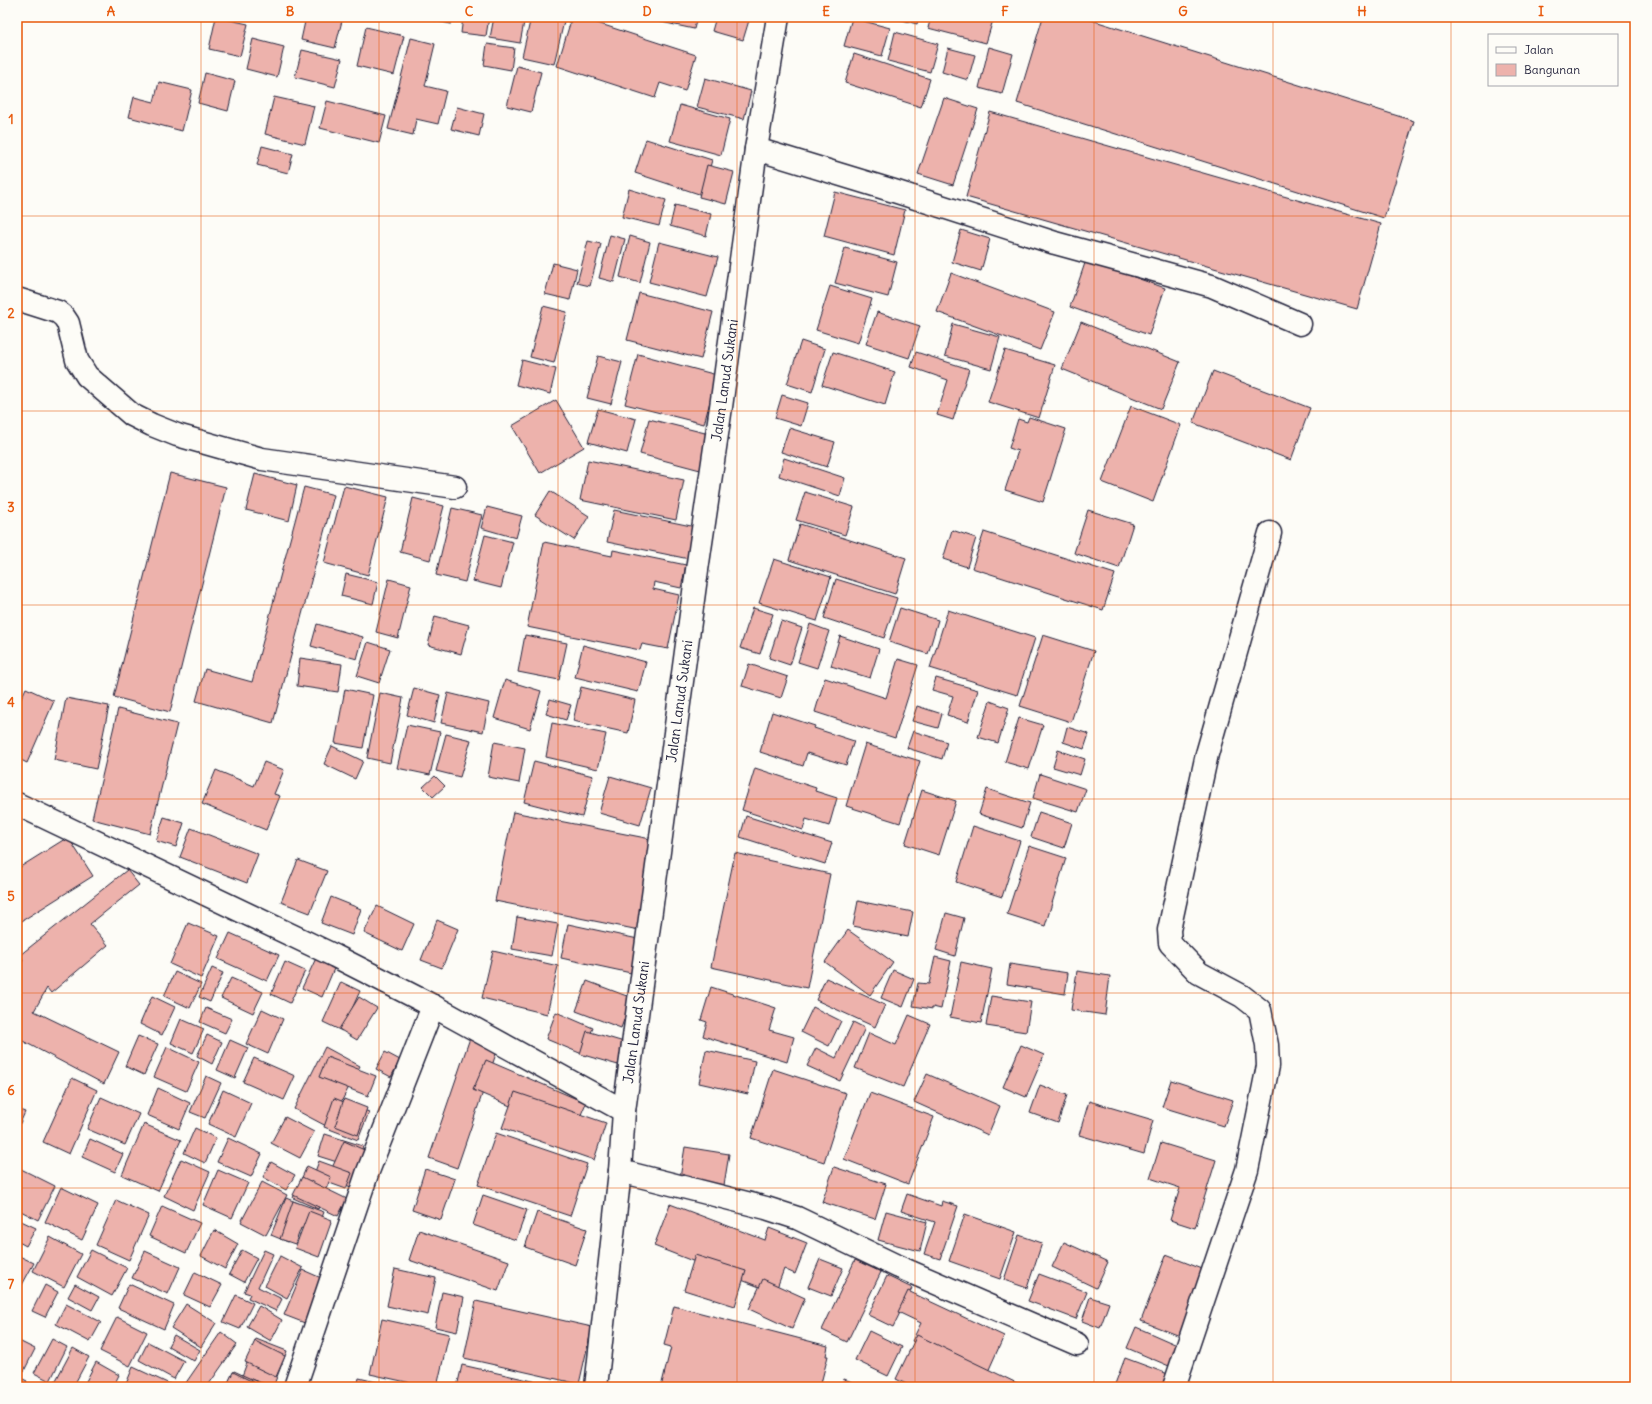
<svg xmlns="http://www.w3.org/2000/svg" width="1652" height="1404" font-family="Delius,sans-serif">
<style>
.building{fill:#edb2ac;stroke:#22223b}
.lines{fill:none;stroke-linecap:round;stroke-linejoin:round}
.minor-casing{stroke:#22223b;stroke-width:25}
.minor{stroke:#fdfcf7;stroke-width:22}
.grid{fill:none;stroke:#e8590c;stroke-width:1;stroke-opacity:0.55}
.labels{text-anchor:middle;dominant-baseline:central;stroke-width:4;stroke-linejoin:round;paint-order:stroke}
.street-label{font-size:14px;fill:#22223b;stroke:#fdfcf7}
.neatline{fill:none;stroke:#e8590c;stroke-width:1.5}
.grid-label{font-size:13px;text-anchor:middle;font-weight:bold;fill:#e8590c}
</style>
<rect width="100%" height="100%" fill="#fdfcf7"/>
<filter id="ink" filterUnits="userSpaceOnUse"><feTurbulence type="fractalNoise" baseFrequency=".025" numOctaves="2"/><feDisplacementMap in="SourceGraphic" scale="8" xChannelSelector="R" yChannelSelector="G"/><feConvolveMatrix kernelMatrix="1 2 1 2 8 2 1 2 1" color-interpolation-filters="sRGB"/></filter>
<g filter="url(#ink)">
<g class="building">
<polygon points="216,17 248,24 240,56 209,49"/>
<polygon points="306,17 343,17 335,48 301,40"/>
<polygon points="418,17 452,17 451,24"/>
<polygon points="463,17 489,17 486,36 461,33"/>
<polygon points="494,17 525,17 520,43 490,38"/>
<polygon points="531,17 565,17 554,64 522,57"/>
<polygon points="569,17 599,17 596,29 568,22"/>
<polygon points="572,17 579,17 696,55 685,91 660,83 655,98 557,66"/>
<polygon points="638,17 697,17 694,29"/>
<polygon points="716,17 750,17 743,40 712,31"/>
<polygon points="891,17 919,17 917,24"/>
<polygon points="931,17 983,17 993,20 986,43 928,28"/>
<polygon points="1043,17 1082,17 1414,121 1384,218 1017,103"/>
<polygon points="852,18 890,28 882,56 844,46"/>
<polygon points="366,27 404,36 394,75 357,66"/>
<polygon points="895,32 938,44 930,72 888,61"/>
<polygon points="411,38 435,44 425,86 446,91 438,124 416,119 413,135 388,129"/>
<polygon points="253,39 284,47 277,77 246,69"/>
<polygon points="487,44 514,48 511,70 484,65"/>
<polygon points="989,47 1013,54 1002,94 979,88"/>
<polygon points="948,48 975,55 968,80 942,72"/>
<polygon points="302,50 342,59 335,87 295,77"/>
<polygon points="854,54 930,79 921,107 845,83"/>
<polygon points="517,66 541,72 531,112 507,106"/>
<polygon points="205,73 235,81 228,111 198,103"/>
<polygon points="705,78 751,91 744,119 697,107"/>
<polygon points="159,82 192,90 182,131 129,117 134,97 154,102"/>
<polygon points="274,97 314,106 305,144 265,134"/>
<polygon points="944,98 978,109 953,185 918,174"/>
<polygon points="327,101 386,116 379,143 320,128"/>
<polygon points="680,105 730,119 721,155 670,141"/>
<polygon points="457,107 484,114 479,136 451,129"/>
<polygon points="990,112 1381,224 1357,309 966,197"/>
<polygon points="646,139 712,160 702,195 635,173"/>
<polygon points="262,146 293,154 288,173 257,165"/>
<polygon points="707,165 734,172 726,204 699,197"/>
<polygon points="629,189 666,200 659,226 622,217"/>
<polygon points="835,192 905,210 894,255 824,236"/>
<polygon points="675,205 711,214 706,236 670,226"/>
<polygon points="961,230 990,239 981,271 952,262"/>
<polygon points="610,235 625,239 614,282 599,278"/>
<polygon points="630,236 650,242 640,283 620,277"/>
<polygon points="588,241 601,244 590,286 577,283"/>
<polygon points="659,242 718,257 707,297 649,282"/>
<polygon points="845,248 897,262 888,297 835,283"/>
<polygon points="1086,260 1165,288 1149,335 1070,307"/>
<polygon points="553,263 577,269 570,300 545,294"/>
<polygon points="951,273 1055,312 1040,350 937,312"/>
<polygon points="830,286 872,299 858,343 816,330"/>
<polygon points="639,293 713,312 701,359 627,340"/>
<polygon points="543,306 567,312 554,363 530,357"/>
<polygon points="877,312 920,326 909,358 866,344"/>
<polygon points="1081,322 1180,362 1161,409 1062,369"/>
<polygon points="953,324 1000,337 991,369 945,356"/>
<polygon points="801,341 825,349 812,392 787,384"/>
<polygon points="1005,350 1055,365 1039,418 988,402"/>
<polygon points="833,352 895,372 885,405 822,385"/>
<polygon points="916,352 969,369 953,420 937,415 948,380 911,367"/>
<polygon points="638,354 717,375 704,424 625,404"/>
<polygon points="598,356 622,362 611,404 587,398"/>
<polygon points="522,360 556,369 550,394 516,385"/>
<polygon points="1213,371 1310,408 1291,460 1193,423"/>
<polygon points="782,395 808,403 801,426 775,418"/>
<polygon points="556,400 584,447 540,473 512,426"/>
<polygon points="1131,406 1181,425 1153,502 1102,482"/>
<polygon points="598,409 636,419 627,453 588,442"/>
<polygon points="1029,417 1066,429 1043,502 1005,490 1018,451 1009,448 1018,419 1027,422"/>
<polygon points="649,419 713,435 704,471 640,454"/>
<polygon points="789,428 835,442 827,467 781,452"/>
<polygon points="784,458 845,478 840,496 779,476"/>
<polygon points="588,460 684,480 676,520 580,500"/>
<polygon points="170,473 226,487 170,712 114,697"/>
<polygon points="255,474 297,485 289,521 246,510"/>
<polygon points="344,486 388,497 368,575 324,563"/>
<polygon points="304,487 334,495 273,723 196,701 205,669 252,682"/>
<polygon points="550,491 589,516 574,540 535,515"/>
<polygon points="805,492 854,507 845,535 796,520"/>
<polygon points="413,498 444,506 430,560 400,552"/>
<polygon points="487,507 522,516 516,538 481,528"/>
<polygon points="452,508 482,515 465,582 436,575"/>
<polygon points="614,510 696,527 689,559 607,542"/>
<polygon points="1088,510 1133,524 1119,568 1074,553"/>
<polygon points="800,524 906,558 895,594 789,560"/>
<polygon points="952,530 976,538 967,567 943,559"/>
<polygon points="984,532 1115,574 1103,610 972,568"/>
<polygon points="485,535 513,542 501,588 473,581"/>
<polygon points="544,542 612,556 613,550 686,565 681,588 654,582 653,589 679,595 668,649 642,644 640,650 527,627"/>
<polygon points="774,559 831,577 817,621 759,603"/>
<polygon points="346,574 378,582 373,604 341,596"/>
<polygon points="389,579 411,585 398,638 376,632"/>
<polygon points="836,579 897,598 884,638 824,618"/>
<polygon points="753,608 773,614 760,654 740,648"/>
<polygon points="900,608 938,620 928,654 889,642"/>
<polygon points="948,610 1035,638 1017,695 930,668"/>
<polygon points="435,616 469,625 461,654 428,645"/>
<polygon points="781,621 802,628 790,665 769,658"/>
<polygon points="317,624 363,637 357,659 311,646"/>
<polygon points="810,624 829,631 817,668 798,662"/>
<polygon points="525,635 567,643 559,680 518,672"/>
<polygon points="1043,635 1094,651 1071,722 1020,706"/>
<polygon points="840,636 879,649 870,678 831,666"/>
<polygon points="368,642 390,649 379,683 357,676"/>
<polygon points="583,645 646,662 638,692 575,677"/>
<polygon points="300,658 342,664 338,692 297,686"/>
<polygon points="898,659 918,665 895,738 815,712 825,678 886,698"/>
<polygon points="749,664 788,677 781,698 742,686"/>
<polygon points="936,678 978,690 968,722 947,715 953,696 932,690"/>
<polygon points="505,680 541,691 530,729 494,718"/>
<polygon points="581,687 635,700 628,733 573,721"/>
<polygon points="26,688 54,701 27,763 17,758 17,707"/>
<polygon points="414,688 440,695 434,723 407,715"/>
<polygon points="345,689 373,695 363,748 335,743"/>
<polygon points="380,693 403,698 390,763 367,758"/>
<polygon points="448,693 489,703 483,732 441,723"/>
<polygon points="66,698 109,706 96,769 54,760"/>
<polygon points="550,699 571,705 566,720 546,714"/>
<polygon points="990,701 1009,708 998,743 978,737"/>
<polygon points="917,706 942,714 938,728 912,721"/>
<polygon points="118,709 177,724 150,834 92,819"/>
<polygon points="772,712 815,726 814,728 854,741 846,765 807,753 803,766 760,752"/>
<polygon points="1019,718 1043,725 1029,769 1005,762"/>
<polygon points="552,723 606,734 598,769 546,757"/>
<polygon points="407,725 440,732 430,775 397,768"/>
<polygon points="1067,727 1089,734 1084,749 1063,742"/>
<polygon points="913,731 947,742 942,759 907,748"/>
<polygon points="446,734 471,740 460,777 436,771"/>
<polygon points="494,742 525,748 519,783 488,777"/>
<polygon points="865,744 920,761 900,823 846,806"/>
<polygon points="332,746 363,761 355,779 324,764"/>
<polygon points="1058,750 1085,759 1080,775 1053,767"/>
<polygon points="534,761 593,776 582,817 524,802"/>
<polygon points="264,762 284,770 274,794 280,796 266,830 202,804 216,770 254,786"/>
<polygon points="755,768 816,788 815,791 837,798 829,826 806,819 803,830 742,810"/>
<polygon points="1040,774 1086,789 1078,812 1033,798"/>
<polygon points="435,776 445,786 433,797 423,787"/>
<polygon points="610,776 651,788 640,825 599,813"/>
<polygon points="987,789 1030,803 1022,828 979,814"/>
<polygon points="922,790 956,801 939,855 905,844"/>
<polygon points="513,812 656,840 639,930 495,901"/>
<polygon points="1039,812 1072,823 1064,848 1031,837"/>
<polygon points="746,816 832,843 825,864 740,837"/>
<polygon points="164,817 184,823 176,847 156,841"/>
<polygon points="973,826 1020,841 1002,897 956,882"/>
<polygon points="191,828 258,854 247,883 180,857"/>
<polygon points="68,837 93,876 17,924 17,869"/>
<polygon points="1029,846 1066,858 1045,926 1007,914"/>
<polygon points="735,853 830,874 807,988 711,967"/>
<polygon points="298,860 327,871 310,913 281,902"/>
<polygon points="127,870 139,885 90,924 108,945 51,993 47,988 34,1011 119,1052 104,1084 17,1038 17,971 23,960 20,955"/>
<polygon points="331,897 361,909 352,935 321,923"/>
<polygon points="858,901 913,912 908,937 853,926"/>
<polygon points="377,906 414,924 402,951 364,933"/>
<polygon points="946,913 964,918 955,956 936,950"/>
<polygon points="517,917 558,924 552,956 512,949"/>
<polygon points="437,920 458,929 442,968 421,960"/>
<polygon points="188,923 219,936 201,978 170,964"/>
<polygon points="568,924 638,939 631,973 561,958"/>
<polygon points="848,930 893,962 870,995 825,962"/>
<polygon points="230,933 279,955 267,981 218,959"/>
<polygon points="493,951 558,966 547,1014 482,998"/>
<polygon points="317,956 336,964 322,997 302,988"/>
<polygon points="935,957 951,961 941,1009 933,1007 933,1009 913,1006 918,983 929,984"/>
<polygon points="285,962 305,971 290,1003 271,994"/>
<polygon points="961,962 992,969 981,1023 950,1017"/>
<polygon points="1010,964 1068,973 1065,994 1007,984"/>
<polygon points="212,968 223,973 210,1002 199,997"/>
<polygon points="893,970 914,979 903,1007 881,998"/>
<polygon points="1077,971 1110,976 1105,1015 1071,1010"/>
<polygon points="175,972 201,984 190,1008 164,996"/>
<polygon points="231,978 263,992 253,1013 221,998"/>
<polygon points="826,978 885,1005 875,1027 816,1000"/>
<polygon points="587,981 632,998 621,1028 576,1011"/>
<polygon points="341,982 360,991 342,1031 323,1022"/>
<polygon points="711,987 776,1008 769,1030 794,1037 787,1062 703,1036 707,1022 701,1020"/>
<polygon points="152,996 175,1007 162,1035 140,1024"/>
<polygon points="991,996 1031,1002 1026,1032 986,1026"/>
<polygon points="359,997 377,1008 357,1040 339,1029"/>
<polygon points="813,1007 841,1021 829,1046 801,1032"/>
<polygon points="206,1008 232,1019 225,1033 200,1022"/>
<polygon points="262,1009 283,1019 268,1054 246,1044"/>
<polygon points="556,1012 593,1028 582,1054 546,1039"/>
<polygon points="909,1015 930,1024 903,1087 855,1068 869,1033 896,1045"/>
<polygon points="181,1019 204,1029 193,1053 171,1043"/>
<polygon points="853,1022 865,1028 840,1081 807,1066 816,1048 836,1058"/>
<polygon points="587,1031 624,1042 618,1065 580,1054"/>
<polygon points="207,1035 222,1042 212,1064 197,1056"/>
<polygon points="138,1036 158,1044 144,1075 125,1066"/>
<polygon points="470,1038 498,1048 457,1168 429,1158"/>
<polygon points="230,1040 248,1048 235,1078 217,1070"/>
<polygon points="1021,1045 1044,1055 1026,1097 1003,1087"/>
<polygon points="167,1047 199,1062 186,1091 154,1077"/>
<polygon points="325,1047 360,1066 328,1127 294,1109"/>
<polygon points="706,1050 755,1061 748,1094 699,1083"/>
<polygon points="385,1052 400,1060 391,1077 376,1069"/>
<polygon points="327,1057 376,1076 368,1096 319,1077"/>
<polygon points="254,1058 295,1076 284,1100 243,1082"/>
<polygon points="486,1060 586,1103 573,1133 473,1090"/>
<polygon points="773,1069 846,1093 824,1162 751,1138"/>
<polygon points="927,1074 1000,1106 988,1135 914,1102"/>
<polygon points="206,1076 221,1083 205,1118 190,1112"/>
<polygon points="72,1078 97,1090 69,1154 43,1142"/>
<polygon points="1171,1080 1233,1100 1224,1126 1162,1107"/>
<polygon points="1040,1085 1067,1095 1058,1123 1030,1113"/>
<polygon points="158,1088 190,1103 179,1129 147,1115"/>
<polygon points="223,1090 251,1103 236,1137 208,1124"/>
<polygon points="515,1092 606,1123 594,1160 502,1128"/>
<polygon points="870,1093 934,1117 908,1184 844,1159"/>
<polygon points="101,1097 139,1114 125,1145 87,1129"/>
<polygon points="334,1098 369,1112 358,1140 324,1127"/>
<polygon points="344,1099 367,1108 358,1135 335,1126"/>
<polygon points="1089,1101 1153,1120 1144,1154 1079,1135"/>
<polygon points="17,1109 25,1112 17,1130"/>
<polygon points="285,1117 314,1132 300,1158 271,1143"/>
<polygon points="144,1124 181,1140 158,1191 122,1175"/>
<polygon points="195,1128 216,1138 205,1163 184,1153"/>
<polygon points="496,1133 587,1164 570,1216 478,1185"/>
<polygon points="325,1134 363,1146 356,1168 318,1156"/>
<polygon points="228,1138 262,1154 251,1177 217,1162"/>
<polygon points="90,1139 123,1154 115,1172 82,1157"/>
<polygon points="344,1141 369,1152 353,1188 328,1177"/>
<polygon points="1161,1143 1216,1160 1195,1228 1170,1220 1180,1188 1150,1178"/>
<polygon points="685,1147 729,1154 724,1185 680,1178"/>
<polygon points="181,1159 210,1172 193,1210 164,1196"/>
<polygon points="319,1161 352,1173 346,1189 313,1177"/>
<polygon points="271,1162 295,1175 286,1190 263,1177"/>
<polygon points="307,1166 331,1177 318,1209 293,1198"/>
<polygon points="17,1167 55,1186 38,1220 17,1209"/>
<polygon points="834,1167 886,1184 875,1219 822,1202"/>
<polygon points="425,1169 455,1179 441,1220 412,1210"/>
<polygon points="218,1170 248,1183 232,1218 203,1205"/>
<polygon points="302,1177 347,1199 338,1216 293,1195"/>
<polygon points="262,1182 287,1195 266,1235 241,1222"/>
<polygon points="61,1187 98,1205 82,1240 45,1222"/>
<polygon points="907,1194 941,1206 942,1201 958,1206 940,1259 924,1254 935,1222 901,1211"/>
<polygon points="483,1195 527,1210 516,1240 473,1225"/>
<polygon points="286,1198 303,1205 288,1242 271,1235"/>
<polygon points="116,1200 149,1215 129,1260 96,1245"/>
<polygon points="293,1201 324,1212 316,1234 301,1228 295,1244 280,1239"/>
<polygon points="670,1204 765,1240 769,1228 807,1243 795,1274 784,1269 775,1293 654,1246"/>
<polygon points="162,1206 200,1223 186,1253 149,1236"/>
<polygon points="309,1211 332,1220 319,1257 295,1248"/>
<polygon points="886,1211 927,1222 920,1251 878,1240"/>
<polygon points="537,1212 587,1229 575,1265 525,1247"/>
<polygon points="965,1214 1016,1232 1000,1279 949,1261"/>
<polygon points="17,1219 36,1228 26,1246 17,1241"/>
<polygon points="214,1230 238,1244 225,1269 201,1256"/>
<polygon points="419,1230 509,1261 498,1291 409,1260"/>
<polygon points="1019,1235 1042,1243 1027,1288 1004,1280"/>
<polygon points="50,1237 81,1254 64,1287 33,1271"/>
<polygon points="1064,1242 1108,1262 1096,1288 1052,1267"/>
<polygon points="91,1250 127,1268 112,1296 77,1277"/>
<polygon points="242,1250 257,1258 244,1282 229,1274"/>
<polygon points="264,1250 273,1254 258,1287 282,1299 276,1311 248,1298 250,1294 244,1292"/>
<polygon points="145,1251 180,1267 168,1294 132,1278"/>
<polygon points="17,1255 34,1263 17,1294"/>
<polygon points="695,1255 746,1271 735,1306 684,1290"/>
<polygon points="1166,1255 1205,1270 1180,1336 1141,1321"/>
<polygon points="280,1256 303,1268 287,1298 265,1286"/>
<polygon points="820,1259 843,1268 831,1296 808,1287"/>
<polygon points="855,1260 881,1272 847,1342 822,1330"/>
<polygon points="395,1269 436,1278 428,1315 387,1306"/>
<polygon points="303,1270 328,1281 310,1325 284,1315"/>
<polygon points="195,1272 222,1285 210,1307 184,1295"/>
<polygon points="1039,1274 1087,1292 1076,1319 1028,1301"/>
<polygon points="887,1276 912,1288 893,1327 868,1315"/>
<polygon points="763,1279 805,1298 792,1329 749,1309"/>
<polygon points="75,1284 99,1297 92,1310 68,1297"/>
<polygon points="129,1284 174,1305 164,1329 118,1308"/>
<polygon points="45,1285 58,1292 45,1317 32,1311"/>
<polygon points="908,1291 1004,1336 986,1376 912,1341 921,1323 898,1312"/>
<polygon points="442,1292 464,1297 457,1332 435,1327"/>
<polygon points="236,1295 253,1303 240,1329 223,1322"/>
<polygon points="1090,1297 1109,1303 1100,1328 1082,1321"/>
<polygon points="476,1301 592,1327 579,1384 464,1358"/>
<polygon points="66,1304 101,1322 90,1342 56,1324"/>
<polygon points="186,1304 216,1323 201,1347 171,1328"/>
<polygon points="259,1306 282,1320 271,1341 247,1327"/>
<polygon points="674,1306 828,1346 826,1356 828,1356 820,1387 661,1387 671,1347 664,1345"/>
<polygon points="117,1317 147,1332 130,1366 100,1351"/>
<polygon points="382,1319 449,1334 437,1387 429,1387 370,1374"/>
<polygon points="1136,1327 1177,1345 1169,1366 1127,1348"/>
<polygon points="869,1331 902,1347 888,1376 855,1360"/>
<polygon points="221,1332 237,1344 207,1387 183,1387"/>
<polygon points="174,1335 200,1350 194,1361 168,1346"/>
<polygon points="917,1335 1025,1387 912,1387 896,1379"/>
<polygon points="52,1339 67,1347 50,1381 34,1373"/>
<polygon points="256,1339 287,1351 273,1387 242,1376"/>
<polygon points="17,1340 35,1349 24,1371 17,1367"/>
<polygon points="255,1341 285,1356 276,1377 245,1362"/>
<polygon points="148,1342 184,1361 174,1379 139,1360"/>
<polygon points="73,1348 89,1357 73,1387 65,1387 55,1382"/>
<polygon points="1125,1358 1168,1374 1163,1387 1123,1387 1115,1384"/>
<polygon points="96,1362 119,1375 113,1387 83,1387"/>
<polygon points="462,1365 559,1387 457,1387"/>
<polygon points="133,1367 176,1387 132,1387 126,1384"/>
<polygon points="234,1371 262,1384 261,1387 226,1387"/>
<polygon points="233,1372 253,1382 251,1387 226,1387"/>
<polygon points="17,1376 27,1381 24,1387 17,1387"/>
<polygon points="359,1378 397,1387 357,1387"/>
<polygon points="844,1379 865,1387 841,1387"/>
</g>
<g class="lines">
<g class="minor-casing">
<g id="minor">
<polyline points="756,149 894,191 1055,243 1212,286 1300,324"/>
<polyline points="17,299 58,312 64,317 68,323 77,360 87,376 132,415 152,425 177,435 262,459 455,487"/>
<polyline points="17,804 335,956 433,1006 624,1111"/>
<polyline points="620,1171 766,1208 797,1218 899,1267 1077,1344"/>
<polyline points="295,1387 367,1174 433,1006"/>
<path id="s1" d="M596,1387L620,1171L624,1111L697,570L721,407L756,149L778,17"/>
<polyline points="1174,1387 1247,1170 1268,1066 1267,1045 1260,1010 1242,996 1199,973 1170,943 1169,930 1207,754 1270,533"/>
</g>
</g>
<use href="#minor" class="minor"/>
</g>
</g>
<path class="grid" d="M201,17V1387M379,17V1387M558,17V1387M737,17V1387M915,17V1387M1094,17V1387M1273,17V1387M1451,17V1387M17,216H1635M17,411H1635M17,605H1635M17,799H1635M17,993H1635M17,1188H1635"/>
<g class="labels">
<g class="street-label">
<text stroke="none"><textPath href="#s1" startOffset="1015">Jalan Lanud Sukani</textPath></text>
<text stroke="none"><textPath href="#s1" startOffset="691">Jalan Lanud Sukani</textPath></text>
<text stroke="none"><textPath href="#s1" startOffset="367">Jalan Lanud Sukani</textPath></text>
</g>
</g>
<rect width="1652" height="1404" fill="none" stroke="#fdfcf7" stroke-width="44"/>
<rect x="1488" y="34" width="130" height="52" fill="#fdfcf7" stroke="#a5a5ac"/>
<rect x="1496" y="47" width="20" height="6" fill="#fdfcf7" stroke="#a5a5ac"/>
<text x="1524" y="54" font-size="12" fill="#22223b">Jalan</text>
<rect x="1496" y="64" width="20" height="12" fill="#edb2ac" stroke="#a5a5ac"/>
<text x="1524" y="74" font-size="12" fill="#22223b">Bangunan</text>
<rect x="22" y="22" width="1608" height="1360" class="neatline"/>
<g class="grid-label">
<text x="111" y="16">A</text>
<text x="290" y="16">B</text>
<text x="469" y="16">C</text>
<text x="647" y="16">D</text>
<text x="826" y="16">E</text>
<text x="1005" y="16">F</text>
<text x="1183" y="16">G</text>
<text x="1362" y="16">H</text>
<text x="1541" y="16">I</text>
<text x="11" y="124">1</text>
<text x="11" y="318">2</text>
<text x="11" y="512">3</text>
<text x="11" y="707">4</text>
<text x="11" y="901">5</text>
<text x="11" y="1095">6</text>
<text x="11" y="1289">7</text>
</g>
</svg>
